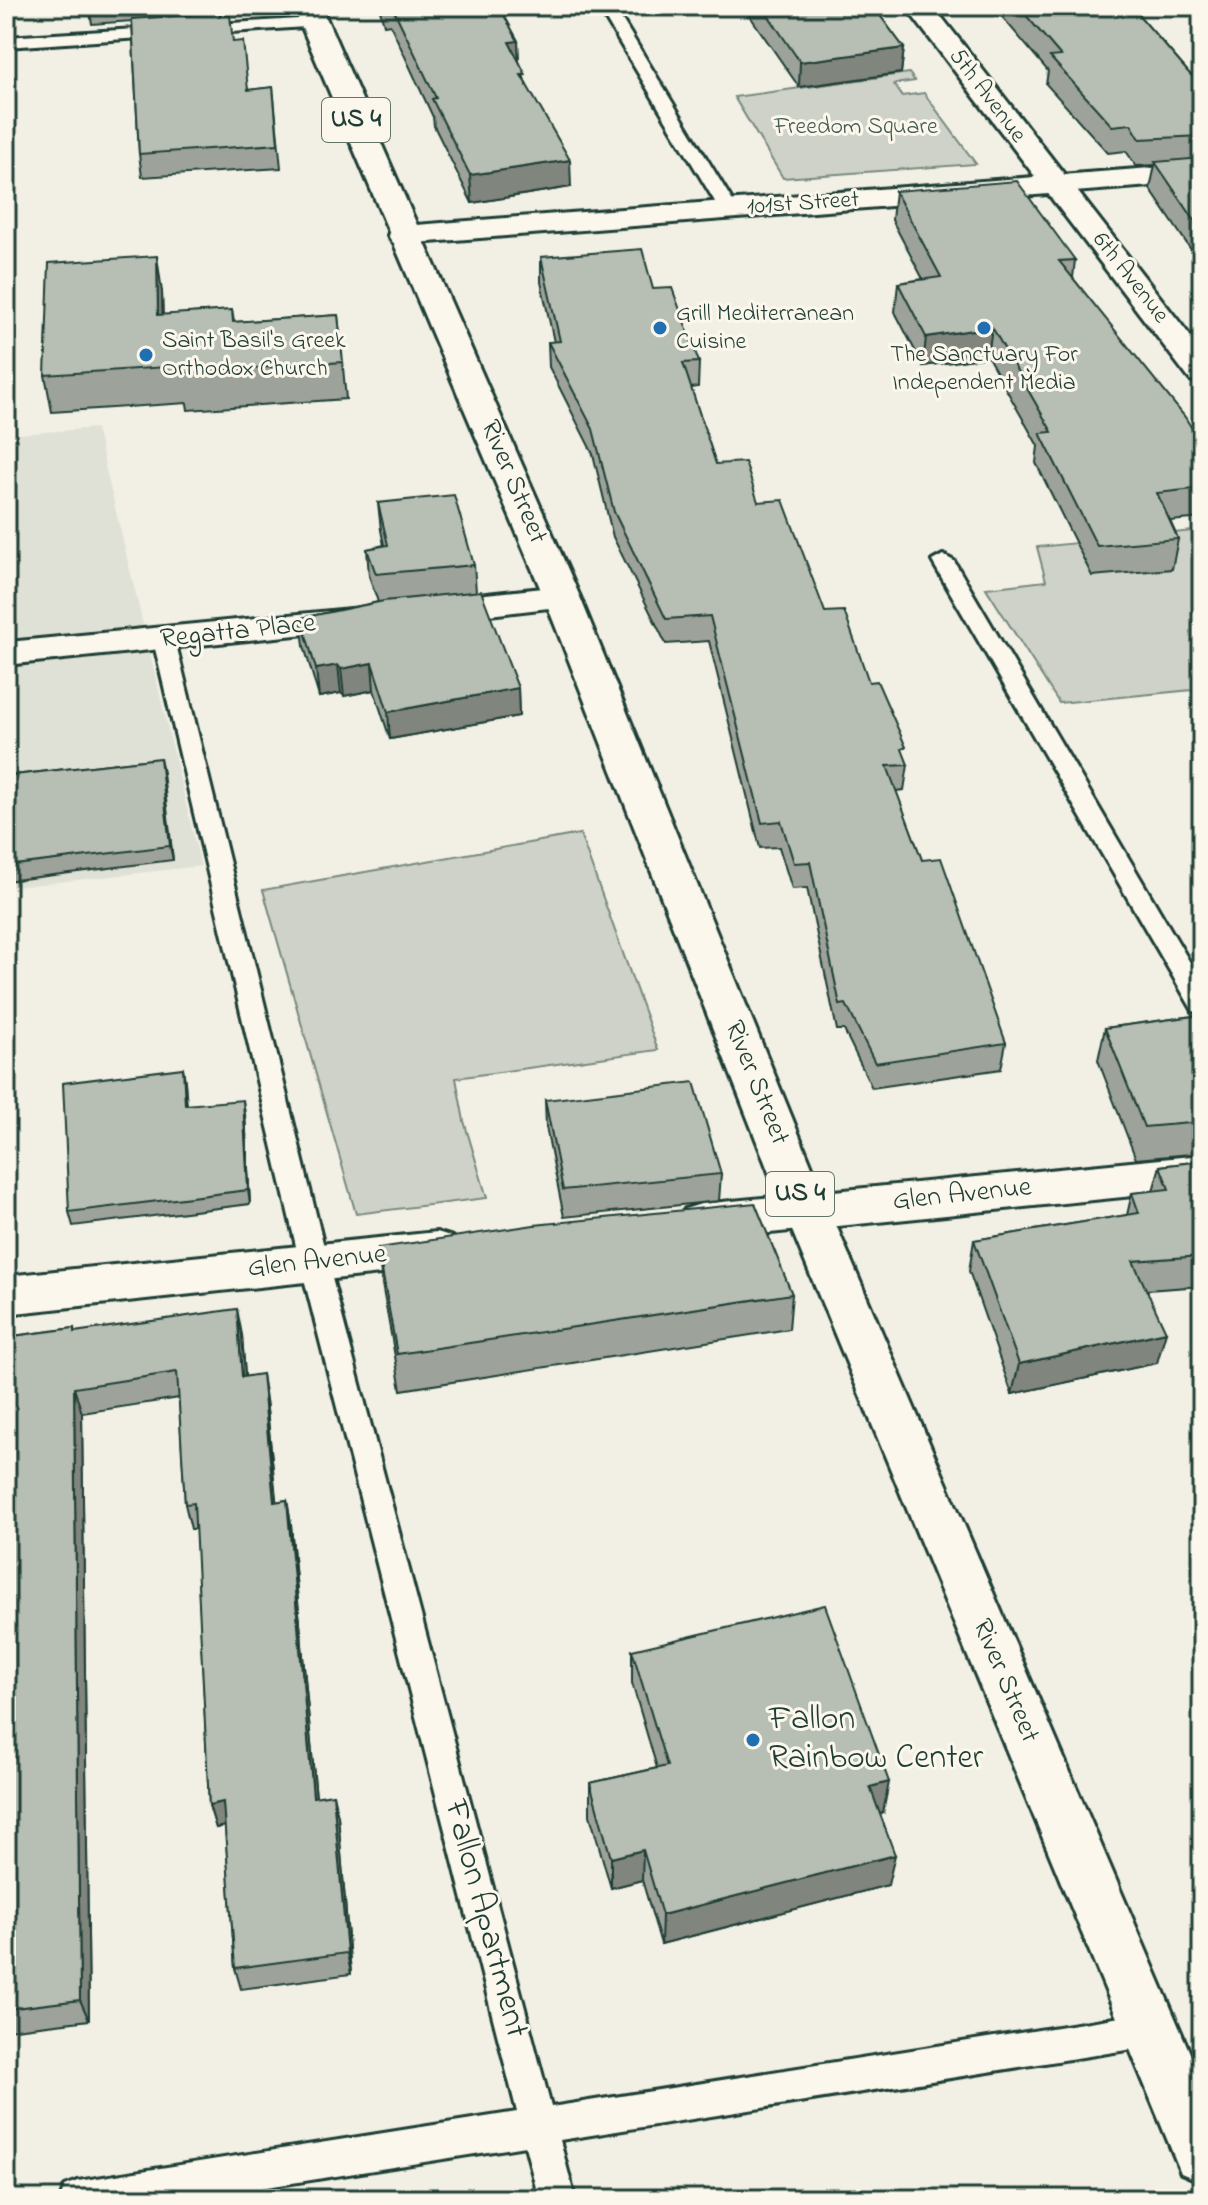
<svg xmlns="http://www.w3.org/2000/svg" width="1208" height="2205" font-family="'Indie Flower',sans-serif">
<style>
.built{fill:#e0e1d6}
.green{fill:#cfd2c8;stroke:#77887e;stroke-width:2}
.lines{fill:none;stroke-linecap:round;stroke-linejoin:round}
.lane-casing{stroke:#1f3d34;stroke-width:6}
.street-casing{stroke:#1f3d34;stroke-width:6}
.secondary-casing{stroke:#1f3d34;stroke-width:6}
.primary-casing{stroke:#1f3d34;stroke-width:6}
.lane{fill:#fbf7ec;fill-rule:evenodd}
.street{fill:#fbf7ec;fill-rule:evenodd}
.secondary{fill:#fbf7ec;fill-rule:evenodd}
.primary{fill:#fbf7ec;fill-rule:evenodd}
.wall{fill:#9da39a;stroke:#1f3d34;stroke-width:2}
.shaded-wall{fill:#80857d;stroke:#1f3d34;stroke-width:2}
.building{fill:#b7beb3;stroke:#1f3d34;stroke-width:2}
.poi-dot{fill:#1f6fb2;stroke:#fbf7ec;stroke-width:3}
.labels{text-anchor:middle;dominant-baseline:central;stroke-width:6;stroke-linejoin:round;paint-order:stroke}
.far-street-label{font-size:24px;fill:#1f3d34;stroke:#fbf7ec}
.far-park-label{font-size:24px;fill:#425b52;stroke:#fbf7ec}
.far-poi-label{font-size:24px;fill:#1f3d34;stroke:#fbf7ec;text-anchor:start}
.shield{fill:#fbf7ec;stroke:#61756b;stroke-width:2}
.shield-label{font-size:26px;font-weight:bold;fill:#1f3d34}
.street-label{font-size:28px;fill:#1f3d34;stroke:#fbf7ec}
.near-poi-label{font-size:34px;fill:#1f3d34;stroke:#fbf7ec;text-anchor:start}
.near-street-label{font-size:34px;fill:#1f3d34;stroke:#fbf7ec}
</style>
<rect width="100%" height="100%" fill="#f2f0e5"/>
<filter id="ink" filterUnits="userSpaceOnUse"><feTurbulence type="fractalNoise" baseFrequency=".0125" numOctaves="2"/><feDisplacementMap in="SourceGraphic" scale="16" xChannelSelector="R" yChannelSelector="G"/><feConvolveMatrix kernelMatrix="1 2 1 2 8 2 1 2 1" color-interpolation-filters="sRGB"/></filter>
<g filter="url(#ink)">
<polygon class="built" points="96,428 201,866 6,888 6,435"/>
<g class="green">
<polygon points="909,73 915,81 894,84 902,96 924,93 976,164 783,178 734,97"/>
<polygon points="1202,530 1202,689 1059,703 986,588 1046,581 1037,547"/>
<polygon points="580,834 658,1050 456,1078 464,1121 487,1198 356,1214 263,890"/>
</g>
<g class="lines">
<g class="lane-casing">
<g id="lane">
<polygon points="610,8 618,13 738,210 735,214 729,215 720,210 602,13"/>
<polygon points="315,18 321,20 321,26 6,47 6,37"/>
<polygon points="943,555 954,561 1202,983 1202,1014 1193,1011 932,561"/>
<polygon points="164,633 172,635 175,640 328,1263 551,2107 1152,2012 1164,2017 1169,2029 1164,2041 1152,2046 560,2140 575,2199 539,2199 525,2146 191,2199 60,2199 65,2186 78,2181 517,2112 300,1263 153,640 156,635"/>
</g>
</g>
<g class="street-casing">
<g id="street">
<polygon points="1202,164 1202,182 403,244 392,242 388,235 392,228 403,226"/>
<polygon points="562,586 575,589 580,597 575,605 429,622 416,619 411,611 416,603 429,600"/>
<polygon points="361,608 374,611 379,619 374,627 6,665 8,642"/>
<polygon points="1202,1155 1202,1189 701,1240 685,1235 678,1222 685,1209 701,1204"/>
<polygon points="437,1232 453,1237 460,1250 453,1263 437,1268 6,1314 6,1276"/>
</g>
</g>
<g class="secondary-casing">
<polygon id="secondary" points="905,6 933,6 1202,351 1202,383 1190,380"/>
</g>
<g class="primary-casing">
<polygon id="primary" points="293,6 321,6 580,597 830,1211 1202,2081 1202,2182 1181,2173 784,1211 544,597"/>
</g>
<use href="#lane" class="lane"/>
<use href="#street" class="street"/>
<use href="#secondary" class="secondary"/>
<use href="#primary" class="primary"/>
</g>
<g class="wall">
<polygon points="89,6 220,6 221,16 233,42 248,90 273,87 281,168 142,177 139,154 132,21 92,24"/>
<polygon points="379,6 499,6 518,41 519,61 526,84 571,187 472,203 434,126 433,117 390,24 384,25"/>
<polygon points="743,6 873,6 904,48 901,73 799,87"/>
<polygon points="993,6 1131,6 1188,72 1202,86 1202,266 1150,189 1155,165 1136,166 1126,151 1108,153 1046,84 1048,71"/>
<polygon points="895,191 1075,260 1073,278 1202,445 1202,518 1170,521 1178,539 1172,569 1092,576 1036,463 1038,446 988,357 923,366 895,312 898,283 923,279 892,220"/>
<polygon points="541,257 653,289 699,362 698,387 691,388 716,464 758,502 825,612 869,682 905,758 908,765 904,790 896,791 922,860 1006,1043 1001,1069 872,1088 844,1030 837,1030 807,888 792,889 779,847 760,848 709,641 666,644 613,537 593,454 549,367 548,342 554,342 541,282"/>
<polygon points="162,292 163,315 232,310 234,322 338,315 346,399 188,410 187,403 52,412 45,375"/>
<polygon points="378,503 474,565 476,591 518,688 519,716 390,739 374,690 344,696 341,693 319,697 304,646 301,618 378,602 369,576 367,549 384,545 381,530"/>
<polygon points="1202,685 1202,713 1198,702"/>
<polygon points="160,758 173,860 6,881 6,776"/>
<polygon points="1202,1015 1202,1153 1136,1159 1098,1060 1105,1028"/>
<polygon points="183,1068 185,1082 187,1105 245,1114 250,1204 73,1226 69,1212"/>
<polygon points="545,1100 721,1174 719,1201 564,1217 546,1127"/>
<polygon points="1202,1161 1202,1286 1147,1290 1157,1363 1012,1394 969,1271 974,1240 1127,1215 1132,1193 1153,1191 1160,1166"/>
<polygon points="378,1248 792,1294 789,1329 401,1390 382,1284"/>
<polygon points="74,1328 75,1332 242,1335 245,1376 266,1400 276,1502 287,1500 291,1525 316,1797 338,1816 351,1974 241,1989 235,1968 225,1826 216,1828 209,1805 196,1529 191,1529 185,1504 179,1398 82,1413 89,2020 6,2030 6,1337"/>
<polygon points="632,1650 883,1813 880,1814 888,1885 661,1944 642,1880 611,1888 590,1815 590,1783 657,1768 632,1683"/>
</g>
<g class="shaded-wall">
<polygon points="518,41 519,68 509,42"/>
<polygon points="904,48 901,73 799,87 800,62"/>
<polygon points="570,160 571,187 472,203 470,175"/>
<polygon points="157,256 162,292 163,352 158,315"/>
<polygon points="992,327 988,357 923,366 926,337"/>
<polygon points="372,663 374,690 344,696 341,669"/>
<polygon points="338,665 341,693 319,697 316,669"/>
<polygon points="518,688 519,716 390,739 388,712"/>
<polygon points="160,758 163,773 173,860 170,846"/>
<polygon points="183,1068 185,1082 187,1119 185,1105"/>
<polygon points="243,1100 245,1114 250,1204 248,1190"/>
<polygon points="237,1309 242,1335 247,1402 242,1377"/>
<polygon points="1166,1332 1157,1363 1012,1394 1019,1364"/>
<polygon points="262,1374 266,1400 279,1527 274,1502"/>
<polygon points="74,1388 82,1413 89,2020 80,2000"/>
<polygon points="287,1500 291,1525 318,1820 313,1797"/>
<polygon points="889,1782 883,1813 864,1818 870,1787"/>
<polygon points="333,1794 338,1816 351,1974 347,1953"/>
<polygon points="223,1802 229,1825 216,1828 209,1805"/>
<polygon points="643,1850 642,1880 611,1888 611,1858"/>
<polygon points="895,1855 888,1885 661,1944 662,1915"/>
</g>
<g class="building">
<polygon points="392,6 499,6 518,41 509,42 526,75 521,75 570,160 470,175 432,99 436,98"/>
<polygon points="762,6 873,6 904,48 800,62"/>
<polygon points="1018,6 1131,6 1188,72 1202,86 1202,136 1140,139 1131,124 1112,126 1050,57 1061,56"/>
<polygon points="220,13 220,16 230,15 233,42 243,41 248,90 273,87 278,144 139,154 132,19"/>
<polygon points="1202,158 1202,231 1155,162"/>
<polygon points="1017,181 1075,260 1059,261 1185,417 1202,445 1202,488 1157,493 1178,539 1097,546 1040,433 1052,432 992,327 926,337 898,283 941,277 895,191"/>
<polygon points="642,249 653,289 672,288 699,362 683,363 716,464 745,462 758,502 783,500 825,612 844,611 869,682 877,681 906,747 902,749 908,765 887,766 922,860 941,858 1006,1043 875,1063 846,1004 840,1005 810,862 794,863 781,821 762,823 710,616 666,619 614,512 593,429 548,342 560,341 541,257"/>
<polygon points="157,256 158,315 232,310 233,322 338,315 343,362 183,373 182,366 45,375 49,263"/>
<polygon points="454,495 474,565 376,574 367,549 388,545 378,503"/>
<polygon points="481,591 518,688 388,712 372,663 341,669 338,665 316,669 301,618 384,601"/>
<polygon points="160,758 170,846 6,866 6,776"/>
<polygon points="1202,1015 1202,1122 1144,1127 1105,1028"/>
<polygon points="183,1068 185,1105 243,1100 248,1190 69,1212 63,1083"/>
<polygon points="694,1082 721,1174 563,1190 545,1100"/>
<polygon points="1202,1161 1202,1256 1133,1261 1166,1332 1019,1364 974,1240 1139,1213 1132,1193 1169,1189 1160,1166"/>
<polygon points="755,1203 792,1294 397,1354 378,1248 534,1225"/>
<polygon points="237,1309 242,1377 262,1374 274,1502 287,1500 313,1797 333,1794 347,1953 235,1968 223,1802 209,1805 194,1503 185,1504 177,1372 74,1388 80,2000 6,2009 6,1337 74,1328 74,1332"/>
<polygon points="825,1605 889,1782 870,1787 895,1855 662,1915 643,1850 611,1858 590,1783 667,1766 632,1650"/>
</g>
</g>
<g class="poi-dot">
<circle cx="660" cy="328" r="8"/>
<circle cx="984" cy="328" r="8"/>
<circle cx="146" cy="355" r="8"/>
<circle cx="753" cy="1740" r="8"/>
</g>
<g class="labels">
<g class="far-street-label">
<text transform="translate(987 96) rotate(53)">5th Avenue</text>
<text transform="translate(803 204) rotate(-4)">101st Street</text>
<text transform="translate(1130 278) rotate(52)">6th Avenue</text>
</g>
<g class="far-park-label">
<text x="856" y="127">Freedom Square</text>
</g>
<g class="far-poi-label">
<text x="676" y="314">Grill Mediterranean<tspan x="676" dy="28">Cuisine</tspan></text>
<text x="162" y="341">Saint Basil's Greek<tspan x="162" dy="28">Orthodox Church</tspan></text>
<text x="984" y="355" text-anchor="middle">The Sanctuary For<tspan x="984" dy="28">Independent Media</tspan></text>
</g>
<g class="shield">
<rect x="322" y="98" width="68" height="44" rx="6"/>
<rect x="766" y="1172" width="68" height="44" rx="6"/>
</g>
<g class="shield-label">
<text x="356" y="120">US 4</text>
<text x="800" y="1194">US 4</text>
</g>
<g class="street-label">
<text transform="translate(513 482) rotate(67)">River Street</text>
<text transform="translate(238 632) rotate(-6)">Regatta Place</text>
<text transform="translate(756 1083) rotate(68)">River Street</text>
<text transform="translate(962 1195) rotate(-6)">Glen Avenue</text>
<text transform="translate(317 1262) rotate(-6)">Glen Avenue</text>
<text transform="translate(1005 1681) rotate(67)">River Street</text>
</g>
<g class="near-poi-label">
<text x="769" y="1720">Fallon<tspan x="769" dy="39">Rainbow Center</tspan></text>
</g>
<g class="near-street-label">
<text transform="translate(485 1919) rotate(75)">Fallon Apartment</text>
</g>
</g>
<rect width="1208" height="2205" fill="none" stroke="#fbf7ec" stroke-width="32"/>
<rect x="16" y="16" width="1176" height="2173" fill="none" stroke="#1f3d34" stroke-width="3" filter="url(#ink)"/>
</svg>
